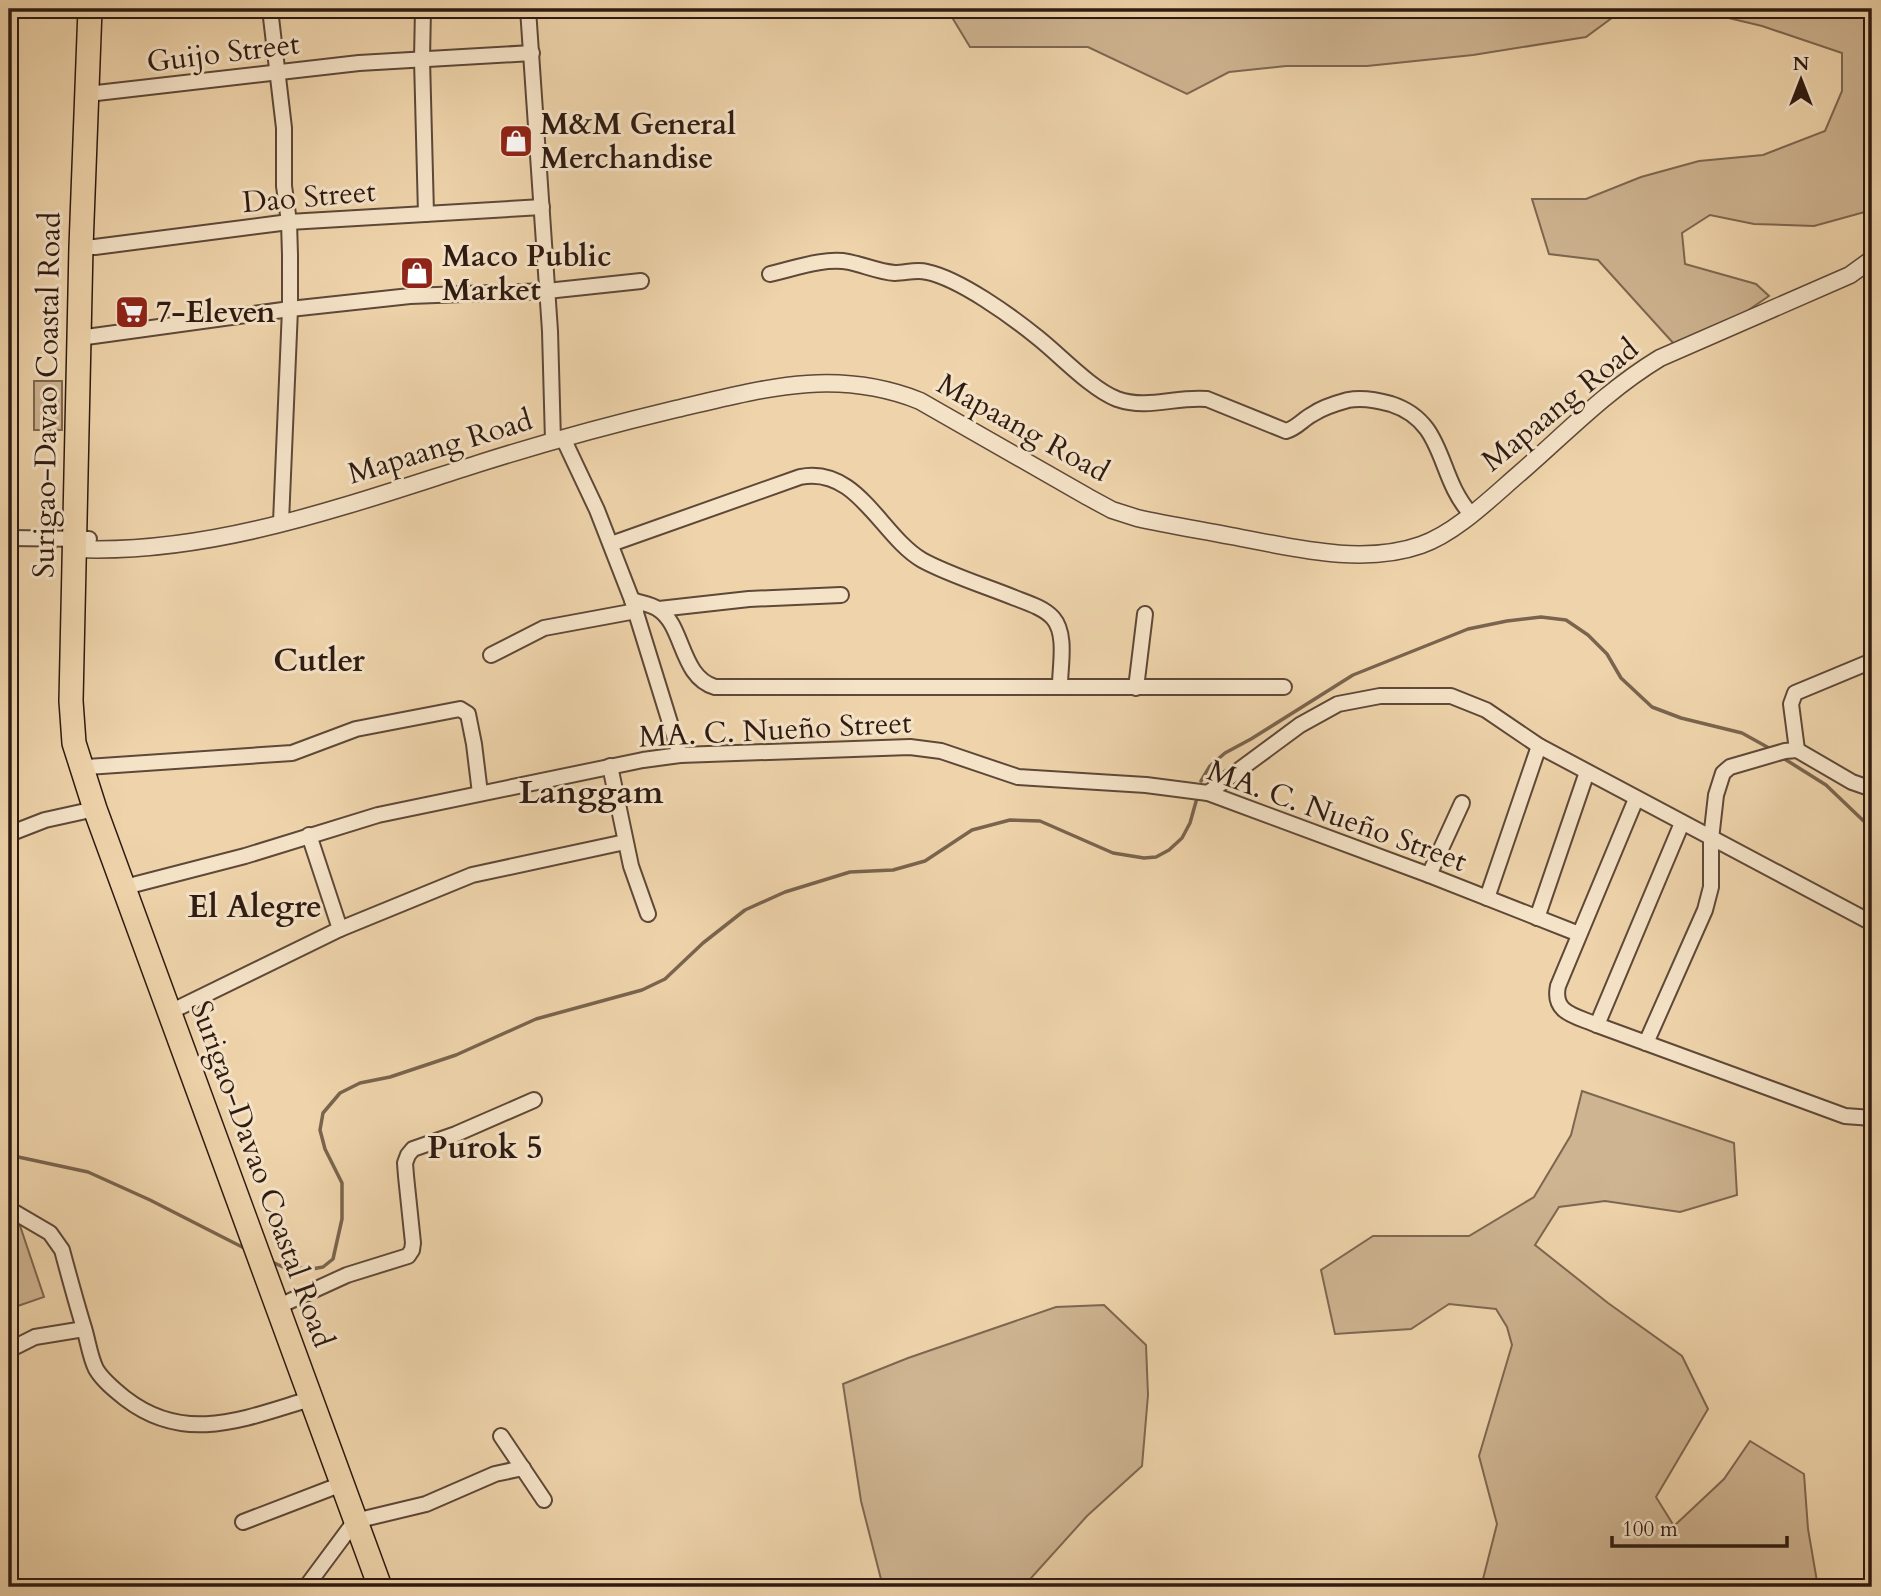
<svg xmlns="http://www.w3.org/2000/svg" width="1881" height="1596" font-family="Cardo,serif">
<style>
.green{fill:#ceb491;stroke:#7e6751;stroke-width:2}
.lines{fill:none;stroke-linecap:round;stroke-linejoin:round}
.stream{stroke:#7a644e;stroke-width:3.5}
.minor-casing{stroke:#5e4838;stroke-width:18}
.tertiary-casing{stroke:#5e4838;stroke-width:19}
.trunk-casing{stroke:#2e1a11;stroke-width:26}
.minor{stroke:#f5e3c8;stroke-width:14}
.tertiary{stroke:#f5e3c8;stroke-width:16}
.trunk{stroke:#efd4ab;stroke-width:23}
.labels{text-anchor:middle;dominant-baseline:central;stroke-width:6;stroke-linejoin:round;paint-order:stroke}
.street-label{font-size:30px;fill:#2e1a11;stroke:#f5e3c8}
.poi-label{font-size:30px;font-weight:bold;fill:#2e1a11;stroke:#f5e3c8;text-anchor:start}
.neighbourhood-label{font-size:32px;font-weight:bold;fill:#2e1a11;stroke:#f5e3c8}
.quarter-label{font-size:33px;font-weight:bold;fill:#2e1a11;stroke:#f5e3c8}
</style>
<rect width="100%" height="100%" fill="#efd4ab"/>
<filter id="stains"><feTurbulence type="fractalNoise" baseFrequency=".00286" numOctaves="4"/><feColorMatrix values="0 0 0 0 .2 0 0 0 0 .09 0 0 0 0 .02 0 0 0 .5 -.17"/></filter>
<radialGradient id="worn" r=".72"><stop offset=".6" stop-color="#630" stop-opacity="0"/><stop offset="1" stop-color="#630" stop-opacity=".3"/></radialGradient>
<g class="green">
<polygon points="947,9 1624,9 1586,37 1473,55 1367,66 1286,66 1229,72 1187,94 1088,47 970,47"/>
<polygon points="1698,9 1872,9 1872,210 1814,226 1754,224 1710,215 1682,233 1685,264 1756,284 1769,296 1728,324 1675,345 1598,260 1549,254 1532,199 1586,199 1641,177 1699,161 1763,155 1825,131 1842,91 1842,53 1762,26 1699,11"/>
<rect x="34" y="381" width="28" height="49"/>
<polygon points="1582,1091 1734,1143 1737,1195 1680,1212 1605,1201 1559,1207 1535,1245 1608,1303 1682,1356 1708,1409 1656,1497 1674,1526 1724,1479 1750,1441 1804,1474 1808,1529 1818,1587 1694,1587 1682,1581 1677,1587 1481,1587 1497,1524 1479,1456 1512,1345 1507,1327 1496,1309 1449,1304 1411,1329 1335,1334 1321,1270 1373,1236 1469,1236 1534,1197 1571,1135"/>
<polygon points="9,1193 44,1297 9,1309"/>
<polygon points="1104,1305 1146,1345 1148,1395 1142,1466 1087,1516 1023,1587 883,1587 861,1501 843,1384 908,1358 1056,1307"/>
</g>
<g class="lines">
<g class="stream">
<polyline points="1783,758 1826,785 1872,829"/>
<polyline points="1201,781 1210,766 1225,753 1251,739 1353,675 1468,629 1507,621 1541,617 1566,620 1588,635 1607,654 1621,678 1652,707 1681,718 1742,733 1769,748"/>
<polyline points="9,1155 88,1172 150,1200 248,1250"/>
<polyline points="270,1261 283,1267 312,1269 323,1267 333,1259 342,1219 342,1183 325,1149 320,1130 323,1113 340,1093 360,1083 390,1077 456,1055 536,1019 642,990 665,979 703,943 745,910 785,892 850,872 893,870 925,861 972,830 1010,820 1040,821 1113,853 1144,858 1156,857 1169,850 1182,838 1190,823 1197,798"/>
</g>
<g class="minor-casing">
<g id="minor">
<polyline points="270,9 284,128 284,186 289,222 290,255 290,309 281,522"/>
<polyline points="423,9 422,59 426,214"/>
<polyline points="528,9 550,331 553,441"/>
<polyline points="88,94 359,63 532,53"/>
<polyline points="81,247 95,247 289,222 542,207"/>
<path d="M770,274C793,269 824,257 849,262C864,265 879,272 895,273C906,273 916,269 927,272C960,279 1011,316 1037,337C1060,355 1091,389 1117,399C1148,410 1176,396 1207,399L1286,431C1297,428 1303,419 1313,414C1323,407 1337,403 1348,400C1363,397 1377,400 1391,404C1447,422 1436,476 1471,514"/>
<polyline points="79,338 290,309 410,296 547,291 641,281"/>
<polyline points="563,438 597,510 632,600 680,755"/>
<polyline points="9,538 89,539"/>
<path d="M611,544L800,477C857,465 881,536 922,560C947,574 988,587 1015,598C1028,603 1044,608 1053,618C1067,634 1060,666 1060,685"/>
<path d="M632,600C640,603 651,604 658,609C684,625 680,677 715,687H1284"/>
<polyline points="659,609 749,599 841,595"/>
<polyline points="491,655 544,628 636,611"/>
<polyline points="1136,688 1145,614"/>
<polyline points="1797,750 1791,704 1795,693 1872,661"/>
<polyline points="610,766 631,866 648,914"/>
<polyline points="87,767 292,753 356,729 460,709 468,714 474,744 480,793"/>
<polyline points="1208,793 1300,725 1338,704 1380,696 1451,696 1486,710 1539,746 1872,923"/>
<path d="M1636,799L1558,986C1552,1014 1577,1016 1597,1025L1845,1116L1872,1118"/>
<polyline points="9,834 45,820 95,809"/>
<polyline points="1429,875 1462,803"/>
<polyline points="125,887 245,856 378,815 643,760 680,755 910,747 941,751 1018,777 1146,785 1208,793 1429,875 1579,934"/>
<polyline points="1487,898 1539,746"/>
<polyline points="1537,918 1587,772"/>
<polyline points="340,929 472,875 625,842"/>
<polyline points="170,1012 340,929 309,835"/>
<polyline points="1597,1025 1682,823"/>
<polyline points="1646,1043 1705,910 1711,887 1711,839 1716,795 1723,773 1730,767 1785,751 1797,750 1852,782 1872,789"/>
<path d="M9,1209L50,1233L62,1250C69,1276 76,1302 84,1328C88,1341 90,1357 96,1369C103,1381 116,1391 126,1399C186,1445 246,1418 310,1399"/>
<polyline points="277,1307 347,1275 408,1256 412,1250 413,1243 406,1176 405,1163 408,1155 413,1149 456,1134 534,1100"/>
<polyline points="9,1350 35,1337 84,1329"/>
<polyline points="501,1436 544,1500"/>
<polyline points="243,1522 342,1484"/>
<polyline points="306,1587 355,1521 426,1504 495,1474 523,1468"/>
</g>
</g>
<g class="tertiary-casing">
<path id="tertiary" d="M75,549C212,555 348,505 477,464C543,443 609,425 676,409C762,389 835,367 920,401L1088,497L1112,510L1137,518C1168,525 1200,530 1231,536C1291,547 1362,566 1421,545C1456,533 1492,497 1520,473C1566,433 1607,390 1660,358L1850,275L1872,259"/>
</g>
<g class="trunk-casing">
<polyline id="trunk" points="90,9 81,247 71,701 74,743 95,809 380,1587"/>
</g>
<use href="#minor" class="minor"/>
<use href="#tertiary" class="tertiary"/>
<use href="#trunk" class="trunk"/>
</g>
<defs>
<g id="shop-square" transform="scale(1.75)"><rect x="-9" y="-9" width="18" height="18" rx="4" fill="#8f2418" stroke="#f5e3c8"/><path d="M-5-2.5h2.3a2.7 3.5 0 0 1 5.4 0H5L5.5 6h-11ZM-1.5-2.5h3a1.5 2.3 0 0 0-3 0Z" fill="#fff"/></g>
<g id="supermarket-square" transform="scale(1.75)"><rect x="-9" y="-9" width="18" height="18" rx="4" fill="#8f2418" stroke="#f5e3c8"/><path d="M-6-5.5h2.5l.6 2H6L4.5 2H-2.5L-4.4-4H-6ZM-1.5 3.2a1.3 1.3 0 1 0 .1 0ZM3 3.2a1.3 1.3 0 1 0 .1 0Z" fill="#fff"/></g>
</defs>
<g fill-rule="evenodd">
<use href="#shop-square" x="516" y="141"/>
<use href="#shop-square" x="417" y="273"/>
<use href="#supermarket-square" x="132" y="312"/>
</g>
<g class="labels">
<g class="street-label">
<text transform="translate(223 53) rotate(-7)">Guijo Street</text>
<text transform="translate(309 197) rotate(-5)">Dao Street</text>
<text transform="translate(47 395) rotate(-89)">Surigao-Davao Coastal Road</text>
<text transform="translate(1560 405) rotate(-39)">Mapaang Road</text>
<text transform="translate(1023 428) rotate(29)">Mapaang Road</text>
<text transform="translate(440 447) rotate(-17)">Mapaang Road</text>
<text transform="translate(775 730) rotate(-3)">MA. C. Nueño Street</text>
<text transform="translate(1337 816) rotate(20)">MA. C. Nueño Street</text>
<text transform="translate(262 1174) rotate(70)">Surigao-Davao Coastal Road</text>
</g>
<g class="poi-label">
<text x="540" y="124">M&amp;M General<tspan x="540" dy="34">Merchandise</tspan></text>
<text x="442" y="256">Maco Public<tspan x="442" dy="34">Market</tspan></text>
<text x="156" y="312">7-Eleven</text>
</g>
<g class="neighbourhood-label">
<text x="319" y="661">Cutler</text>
<text x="255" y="907">El Alegre</text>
<text x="485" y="1148">Purok 5</text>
</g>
<g class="quarter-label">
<text x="591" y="792">Langgam</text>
</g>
</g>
<rect width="1881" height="1596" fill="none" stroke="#efd4ab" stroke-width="35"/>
<rect x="10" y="10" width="1860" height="1575" fill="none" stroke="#2e1a11" stroke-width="3.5"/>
<rect x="18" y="18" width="1846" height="1561" fill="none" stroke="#2e1a11" stroke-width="2"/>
<g transform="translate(1801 80)" stroke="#f5e3c8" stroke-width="5" paint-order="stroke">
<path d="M0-5L12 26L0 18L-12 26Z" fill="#2e1a11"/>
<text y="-10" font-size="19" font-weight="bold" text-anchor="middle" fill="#2e1a11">N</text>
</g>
<path d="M1612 1536v10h175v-10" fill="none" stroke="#2e1a11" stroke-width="3.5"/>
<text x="1622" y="1536" font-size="21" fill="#2e1a11" stroke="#f5e3c8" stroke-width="5" paint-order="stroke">100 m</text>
<rect width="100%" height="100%" filter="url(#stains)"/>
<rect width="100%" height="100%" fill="url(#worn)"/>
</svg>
